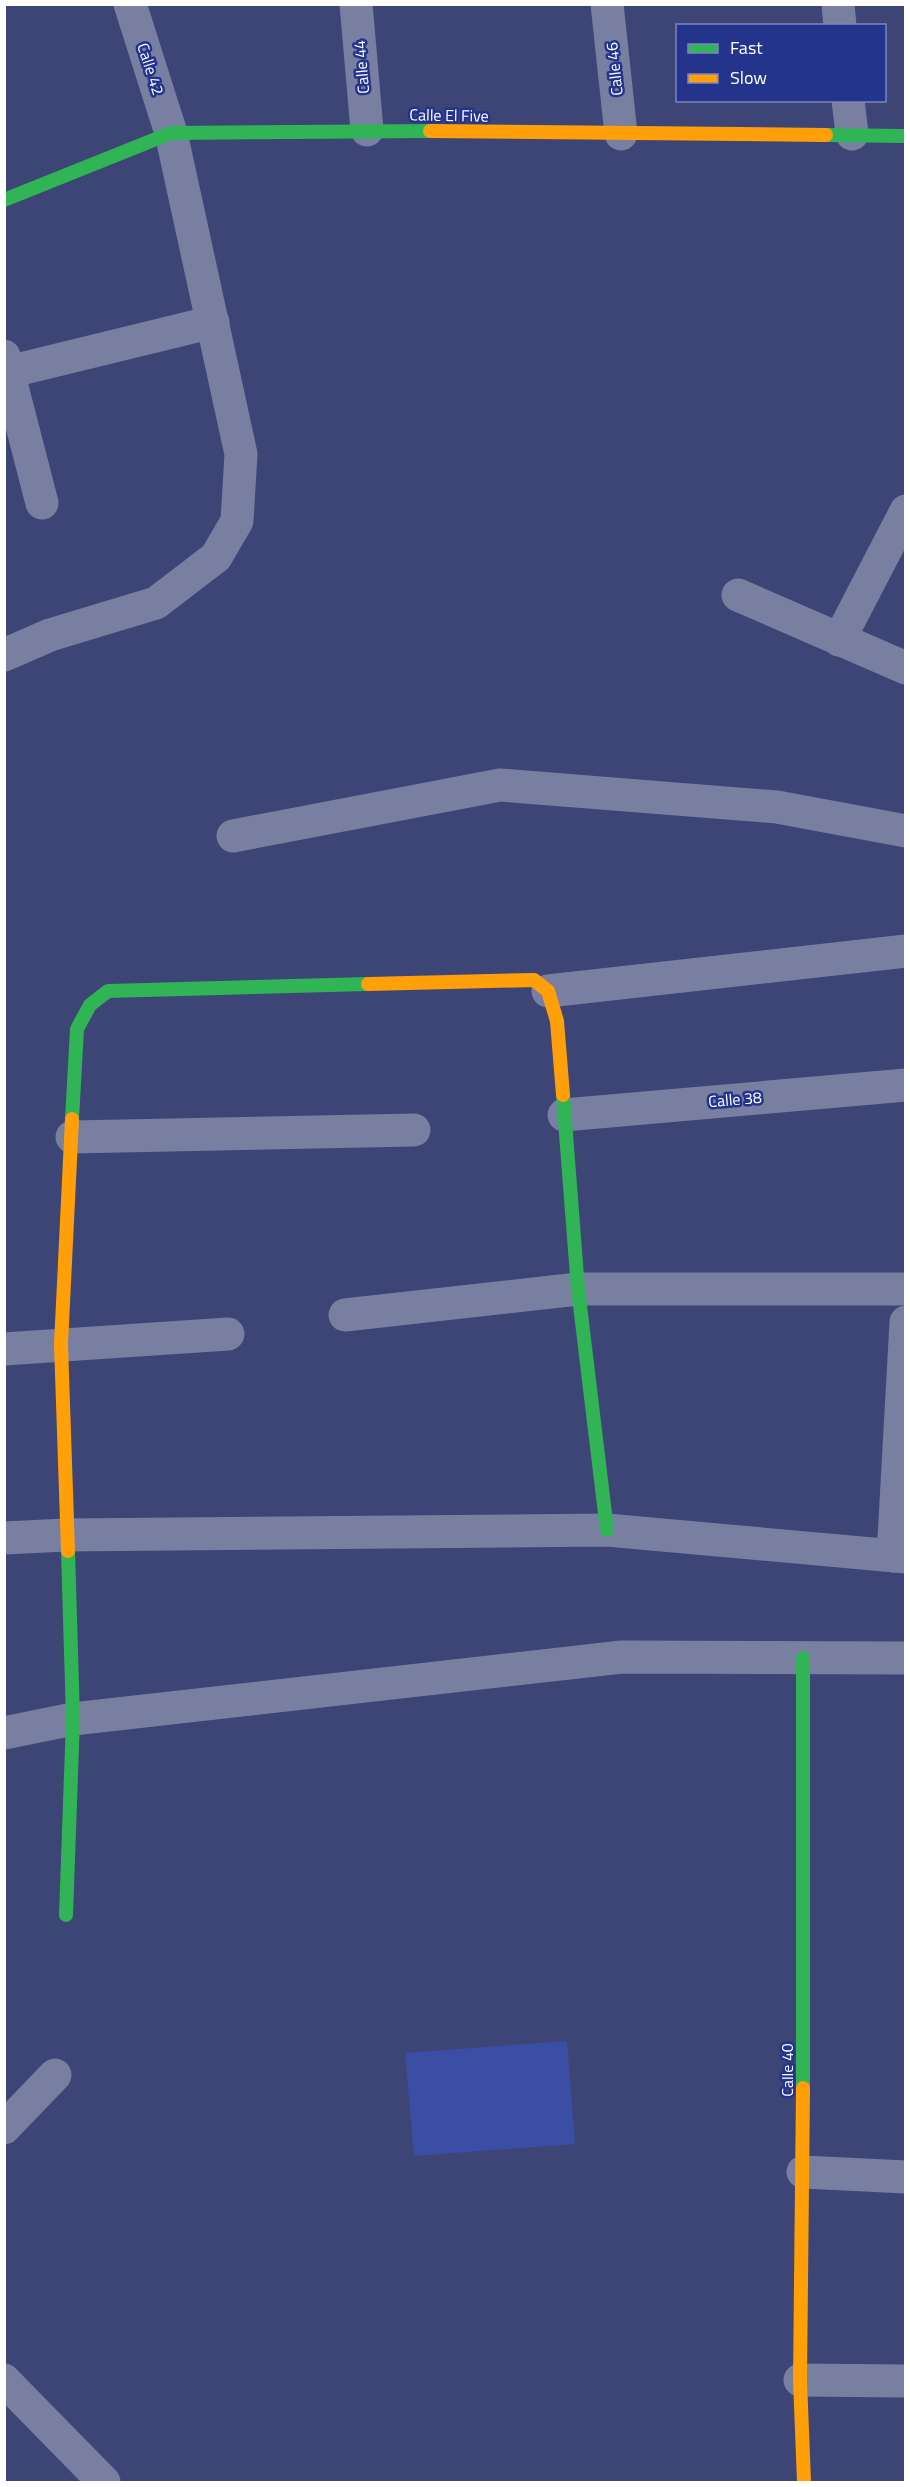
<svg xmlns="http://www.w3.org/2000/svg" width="910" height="2487" font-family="'Titillium Web',sans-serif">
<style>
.green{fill:#3c4da5}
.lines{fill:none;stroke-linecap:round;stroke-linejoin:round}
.street{stroke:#787fa1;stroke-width:33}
.fast{stroke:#30b455;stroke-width:14}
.slow{stroke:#ff9f0a;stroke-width:14}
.labels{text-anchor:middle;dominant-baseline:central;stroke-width:5;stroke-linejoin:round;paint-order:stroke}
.street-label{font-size:16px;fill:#fff;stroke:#24348d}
</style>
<rect width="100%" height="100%" fill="#3c4575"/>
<polygon class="green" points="567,2041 575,2144 414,2156 405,2053"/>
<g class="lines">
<g class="street">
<polyline points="356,4 367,130"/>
<polyline points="607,4 621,134"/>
<polyline points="838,4 840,26"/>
<polyline points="848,100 852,134"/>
<polyline points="4,356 42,503"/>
<polyline points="4,373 213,322"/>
<polyline points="738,595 906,668"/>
<polyline points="839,640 906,511"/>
<polyline points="4,655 50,635 156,603 216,557 237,521 241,454 171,133 130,4"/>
<polyline points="233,836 500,785 777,807 906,831"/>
<polyline points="548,991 906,951"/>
<polyline points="564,1115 906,1085"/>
<polyline points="72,1137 414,1130"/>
<polyline points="345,1315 578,1289 906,1289"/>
<polyline points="4,1349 228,1334"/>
<polyline points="4,1538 66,1535 607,1530 906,1557"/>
<polyline points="893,1556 906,1322"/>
<polyline points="4,1733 73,1719 622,1657 906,1658"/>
<polyline points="4,2128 55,2075"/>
<polyline points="803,2172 906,2177"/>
<polyline points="4,2380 104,2482"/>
<polyline points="800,2380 906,2381"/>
</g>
<g class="fast">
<polyline points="826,135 906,136"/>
<polyline points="4,200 171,133 430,131"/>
<polyline points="563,1095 578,1289 607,1530"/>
<polyline points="72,1119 77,1029 90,1005 108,991 368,984"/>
<polyline points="803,1658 803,2088"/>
<polyline points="66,1915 73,1719 68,1551"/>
</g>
<g class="slow">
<polyline points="430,131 826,135"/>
<polyline points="368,984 534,980 548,991 557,1021 563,1095"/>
<polyline points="68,1551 61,1344 72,1119"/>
<polyline points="803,2088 800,2380 804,2482"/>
</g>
</g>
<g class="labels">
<g class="street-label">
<text transform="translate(361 67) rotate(-95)">Calle 44</text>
<text transform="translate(151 69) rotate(72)">Calle 42</text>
<text transform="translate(614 69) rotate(-96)">Calle 46</text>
<text transform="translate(449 115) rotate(1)">Calle El Five</text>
<text transform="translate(735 1099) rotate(-5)">Calle 38</text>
<text transform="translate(787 2070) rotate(-90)">Calle 40</text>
</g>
</g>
<rect width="910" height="2487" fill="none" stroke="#ffffff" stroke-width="12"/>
<rect x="676" y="24" width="210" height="78" fill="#24348d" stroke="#7c85bb" stroke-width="1.5"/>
<rect x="688" y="44" width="30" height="9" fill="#30b455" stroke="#7c85bb" stroke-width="1.5"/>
<text x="730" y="54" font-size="18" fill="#ffffff">Fast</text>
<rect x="688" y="74" width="30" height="9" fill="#ff9f0a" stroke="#7c85bb" stroke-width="1.5"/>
<text x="730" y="84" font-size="18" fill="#ffffff">Slow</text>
</svg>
